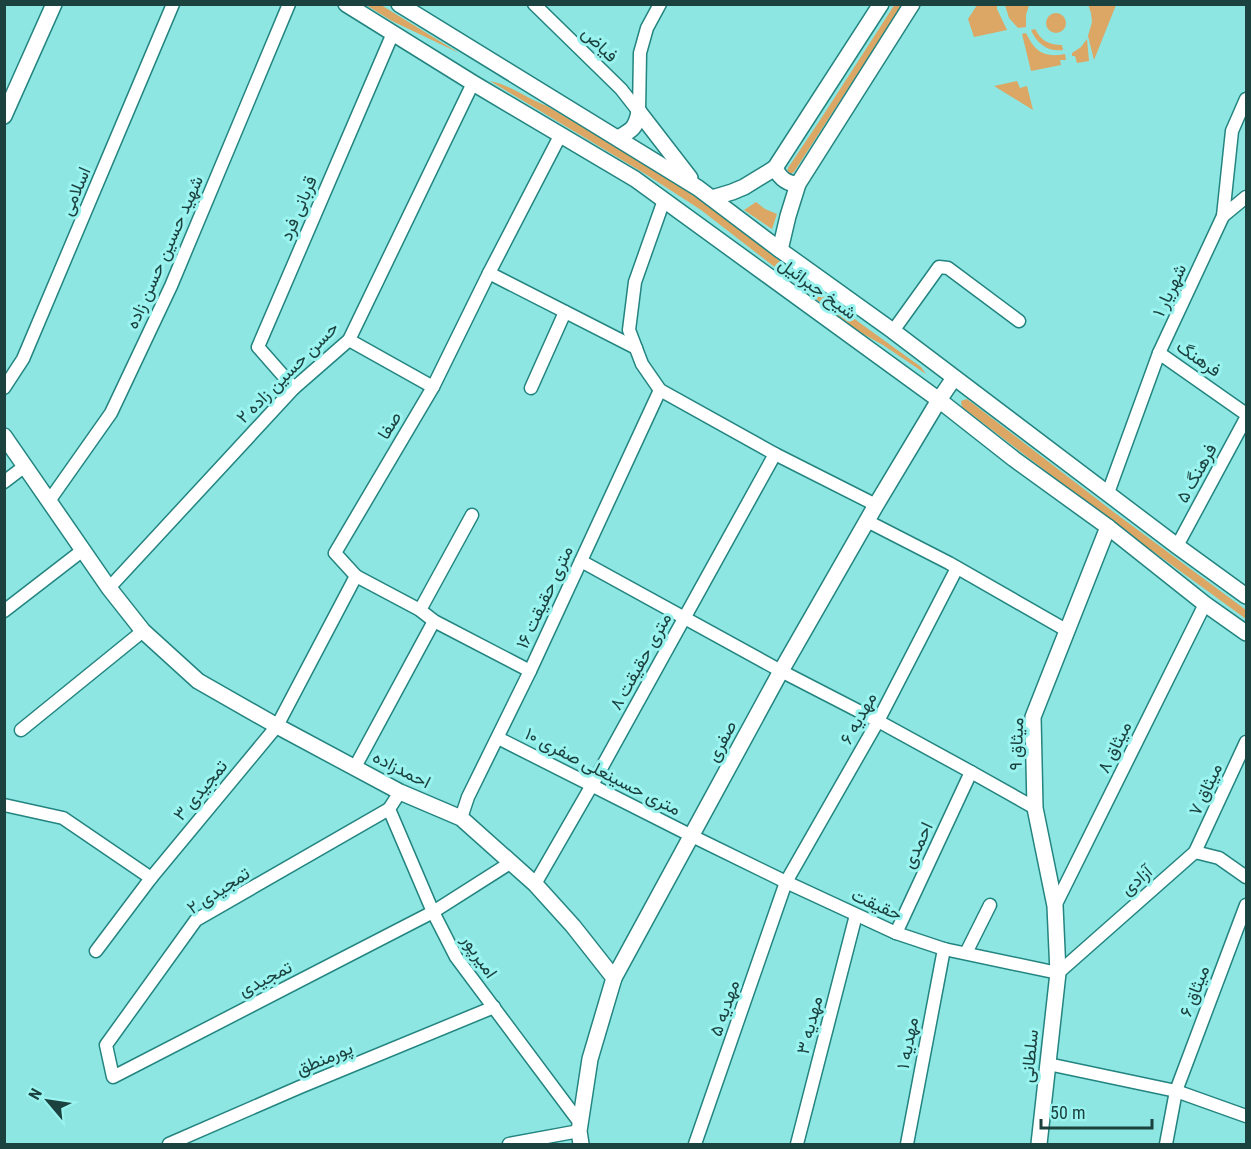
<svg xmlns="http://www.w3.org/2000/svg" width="1251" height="1149" font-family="'Roboto Condensed',Vazirmatn,sans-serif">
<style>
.green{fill:#dca664}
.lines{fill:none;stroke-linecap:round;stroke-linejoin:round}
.minor-casing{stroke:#238480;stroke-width:15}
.tertiary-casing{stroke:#238480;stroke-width:18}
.minor{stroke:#fff;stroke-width:12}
.tertiary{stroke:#fff;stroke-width:15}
.labels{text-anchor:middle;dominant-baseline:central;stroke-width:6;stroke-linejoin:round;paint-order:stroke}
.street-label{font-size:18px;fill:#1c4240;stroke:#9af3ee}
</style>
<rect width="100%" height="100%" fill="#8de6e1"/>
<g class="green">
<polygon points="895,4 902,5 794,172 791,174 787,172 788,168 824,114"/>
<polygon points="1088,4 1116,5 1094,60 1088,36 1092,22 1091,13"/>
<polygon points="366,5 381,5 459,53 392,21"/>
<polygon points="977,5 997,5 997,9 1007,30 974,37 968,19"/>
<polygon points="1005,5 1029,5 1026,15 1026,27 1018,28 1009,18"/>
<circle cx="1056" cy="23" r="10"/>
<path d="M1035,29C1041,40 1048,45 1062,45L1063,50C1048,52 1037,44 1031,30Z"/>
<path d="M1026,33C1035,52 1044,58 1065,54L1066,60H1060L1061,65L1031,71L1022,34Z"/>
<polygon points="1087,39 1089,61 1077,63 1075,56 1072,56 1072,53 1081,47"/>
<path d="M490,81C510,85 528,99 547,106L652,168L706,204L860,323L921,367L926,374L883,345L856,330L701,210L647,175Z"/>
<polygon points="1017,81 1020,88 1027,86 1033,110 994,86"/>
<polygon points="756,202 765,209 777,214 772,229 744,210"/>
<polygon points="967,399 1115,513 1246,610 1246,619 1110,520 962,407 961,401"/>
</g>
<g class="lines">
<g class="minor-casing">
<g id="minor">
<polyline points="534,4 621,89 639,112"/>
<polyline points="639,112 640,53 647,28 660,4"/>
<polyline points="664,200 635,282 629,330 642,364 660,390 775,454 876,505"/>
<polyline points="1223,216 1246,197"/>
<polyline points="489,273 636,348"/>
<polyline points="893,331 939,267 948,268 1019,321"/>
<polyline points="349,340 433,387"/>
<polyline points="1159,353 1246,414"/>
<polyline points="4,388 23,359 173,4"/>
<polyline points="294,388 258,347 393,33"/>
<polyline points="531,388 565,312"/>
<polyline points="4,482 25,466"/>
<polyline points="1108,493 1159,353 1223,216 1232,131 1246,99"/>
<polyline points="49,501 111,413 171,286 289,4"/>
<polyline points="867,521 949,563 1066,630"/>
<polyline points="1177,546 1246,418"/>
<polyline points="581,561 781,671 878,721 971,772 1035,808"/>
<polyline points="356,576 420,610 434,621 530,671"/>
<polyline points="109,588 294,388 349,340 473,83"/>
<polyline points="420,610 472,515"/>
<polyline points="4,611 83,550"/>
<polyline points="21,730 143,631"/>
<polyline points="498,738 692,836 786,882 896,933 944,949 1058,973 1195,852 1219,858 1246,877"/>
<polyline points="355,767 434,621"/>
<polyline points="400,792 389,809 433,912 456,957 580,1123"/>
<polyline points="4,805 63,818 151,878"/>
<polyline points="389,809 196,920 106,1045 113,1077 433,912 510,863"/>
<polyline points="461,818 468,797 530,671 660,390"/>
<polyline points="1195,852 1246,742"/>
<polyline points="535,884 592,785 775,454"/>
<polyline points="1055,906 1205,604"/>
<polyline points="896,933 971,772"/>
<polyline points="96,951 151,878 277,726 356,576 335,553 433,387 489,273 561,134"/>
<polyline points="966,953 990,905"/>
<polyline points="1048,1064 1176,1091 1246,1116"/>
<polyline points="169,1144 300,1087 494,1007"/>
<polyline points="509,1144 579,1131"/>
<polyline points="695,1144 786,882 878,721 957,568"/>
<polyline points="797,1144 856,915"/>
<polyline points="907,1144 944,949"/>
<polyline points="1166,1144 1176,1091 1246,905"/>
</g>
</g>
<g class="tertiary-casing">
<g id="tertiary">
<polyline points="346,4 473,83 635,179 939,400 1014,459 1108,527 1205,604 1246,633"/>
<polyline points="399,4 698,188 780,250 893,331 1177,546 1246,596"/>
<polyline points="639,112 690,178"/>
<polyline points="4,116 54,4"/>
<path d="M618,138C632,130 636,128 639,112"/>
<path d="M775,168C780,178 786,184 798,184"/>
<polyline points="712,198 732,192 744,187 775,168 881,4"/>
<polyline points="780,250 788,216 798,184 912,4"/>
<polyline points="4,436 109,588 143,631 198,681 277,726 400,792 461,818 535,884 573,926 614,978"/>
<polyline points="581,1144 579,1131 590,1059 614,978 781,671 876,505 939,400 954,378"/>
<polyline points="1039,1144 1058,973 1055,906 1035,808 1033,717 1108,527"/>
</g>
</g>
<use href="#minor" class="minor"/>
<use href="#tertiary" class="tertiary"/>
</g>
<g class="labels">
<g class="street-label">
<text transform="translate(600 44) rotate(44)">فیاض</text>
<text transform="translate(75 191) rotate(-67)">اسلامی</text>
<text transform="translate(298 208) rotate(-67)">قربانی فرد</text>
<text transform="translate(164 252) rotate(-66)">شهید حسین حسن زاده</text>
<text transform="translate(818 288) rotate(36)">شیخ جبرائیل</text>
<text transform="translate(1169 290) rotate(-65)">شهریار ۱</text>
<text transform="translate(1199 358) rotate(35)">فرهنگ</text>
<text transform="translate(287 372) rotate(-45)">حسن حسین زاده ۲</text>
<text transform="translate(389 425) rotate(-59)">صفا</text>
<text transform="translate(1196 473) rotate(-61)">فرهنگ ۵</text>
<text transform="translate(544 597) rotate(-65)">۱۶ متری حقیقت</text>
<text transform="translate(640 661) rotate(-61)">۸ متری حقیقت</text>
<text transform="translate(858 718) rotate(-61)">مهدیه ۶</text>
<text transform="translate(721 741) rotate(-62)">صفری</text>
<text transform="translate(1016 744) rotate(-88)">میثاق ۹</text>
<text transform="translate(1114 747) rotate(-64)">میثاق ۸</text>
<text transform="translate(402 769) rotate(27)">احمدزاده</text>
<text transform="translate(603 771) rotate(27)">۱۰ متری حسینعلی صفری</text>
<text transform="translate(1205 789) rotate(-65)">میثاق ۷</text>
<text transform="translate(200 790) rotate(-50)">تمجیدی ۳</text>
<text transform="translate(917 845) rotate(-65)">احمدی</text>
<text transform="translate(1136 880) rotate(-41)">آزادی</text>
<text transform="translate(218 890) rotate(-33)">تمجیدی ۲</text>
<text transform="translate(877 904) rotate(24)">حقیقت</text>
<text transform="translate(480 956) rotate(56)">امیرپور</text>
<text transform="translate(265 978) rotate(-27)">تمجیدی</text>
<text transform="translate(1194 991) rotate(-69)">میثاق ۶</text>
<text transform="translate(724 1008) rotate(-71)">مهدیه ۵</text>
<text transform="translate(809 1025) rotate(-76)">مهدیه ۳</text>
<text transform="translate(907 1043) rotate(-79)">مهدیه ۱</text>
<text transform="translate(1029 1056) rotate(-84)">سلطانی</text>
<text transform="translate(324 1058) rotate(-23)">پورمنطق</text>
</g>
</g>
<rect width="1251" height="1149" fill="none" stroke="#1c4240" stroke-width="12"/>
<g transform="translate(48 1101) rotate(299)" stroke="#9af3ee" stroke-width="4.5" paint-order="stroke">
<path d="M0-4.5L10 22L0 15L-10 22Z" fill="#1c4240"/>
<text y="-9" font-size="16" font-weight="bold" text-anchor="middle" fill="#1c4240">N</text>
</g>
<path d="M1041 1119v9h111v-9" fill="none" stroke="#1c4240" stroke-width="3"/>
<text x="1050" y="1119" font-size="18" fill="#1c4240" stroke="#9af3ee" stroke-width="4.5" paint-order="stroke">50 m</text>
</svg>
